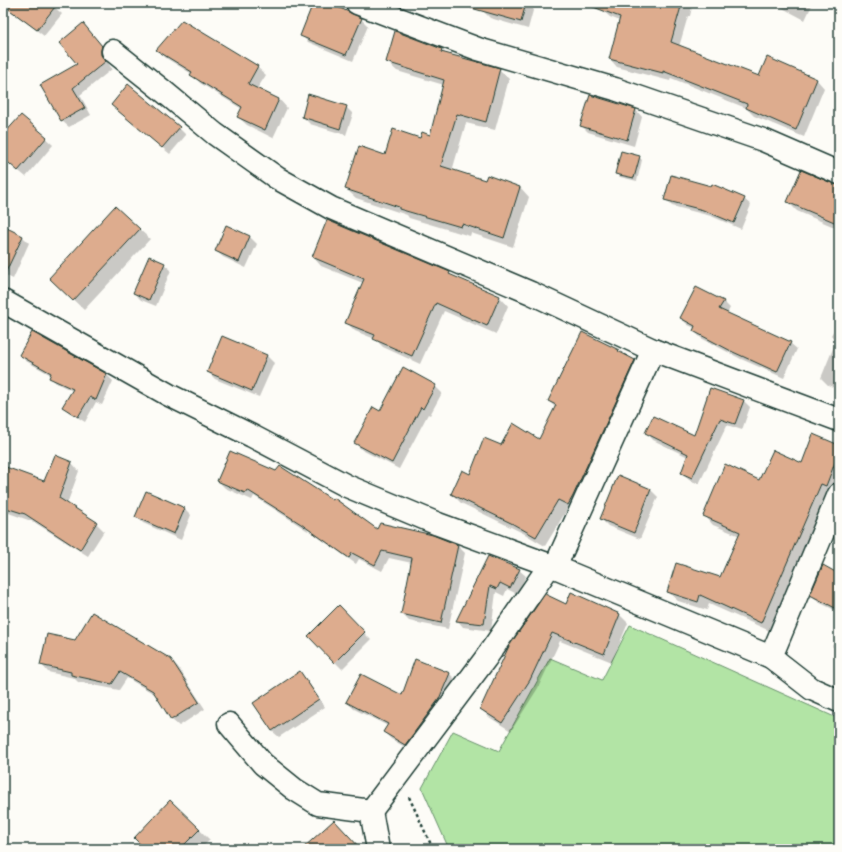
<svg xmlns="http://www.w3.org/2000/svg" width="842" height="852" font-family="Delius,sans-serif">
<style>
.green{fill:#b2e4a5;stroke:#68906c}
.shadow{fill:#0003}
.building{fill:#ddac8e;stroke:#1f3d34}
.lines{fill:none;stroke-linecap:round;stroke-linejoin:round}
.street-casing{stroke:#1f3d34;stroke-width:25}
.path{stroke:#1f3d34;stroke-width:2.5;stroke-dasharray:3 3;stroke-linecap:butt}
.street{stroke:#fdfcf7;stroke-width:22}
</style>
<rect width="100%" height="100%" fill="#fdfcf7"/>
<filter id="ink" filterUnits="userSpaceOnUse"><feTurbulence type="fractalNoise" baseFrequency=".025" numOctaves="2"/><feDisplacementMap in="SourceGraphic" scale="8" xChannelSelector="R" yChannelSelector="G"/><feConvolveMatrix kernelMatrix="1 2 1 2 8 2 1 2 1" color-interpolation-filters="sRGB"/></filter>
<g filter="url(#ink)">
<polygon class="green" points="630,625 839,719 839,849 449,849 422,788 453,731 499,751 550,658 602,680"/>
<g class="shadow">
<polygon points="3,3 50,3 62,14 44,36 3,5"/>
<polygon points="314,3 326,3 361,19 368,26 353,61 308,42 301,35"/>
<polygon points="485,3 535,3 528,29 490,18 483,11"/>
<polygon points="604,3 693,3 690,16 688,16 679,47 759,78 767,59 817,80 824,88 804,137 754,116 746,108 671,78 670,81 617,67 610,59 620,21 610,17 602,10"/>
<polygon points="773,3 813,3 805,20"/>
<polygon points="182,21 257,67 266,75 257,89 279,99 287,108 273,138 247,125 238,117 242,109 200,83 192,74 166,58 158,50"/>
<polygon points="83,24 108,53 107,57 108,63 112,69 80,95 91,115 69,127 62,121 42,85 78,64"/>
<polygon points="442,50 446,54 499,69 509,79 495,130 466,123 452,171 486,181 520,187 529,197 513,247 471,233 470,236 409,218 407,215 356,198 346,189 385,156 420,139 431,136 444,85 397,71 387,62"/>
<polygon points="346,107 353,114 346,135 310,124 303,117"/>
<polygon points="636,110 642,117 634,146 588,132 581,125"/>
<polygon points="119,112 179,128 186,135 170,154"/>
<polygon points="21,116 53,145 26,177 3,158 3,137"/>
<polygon points="639,157 642,160 637,181 620,177 616,174"/>
<polygon points="839,186 839,229 797,211 788,202"/>
<polygon points="665,199 744,199 751,205 741,229 711,216 672,206"/>
<polygon points="226,226 250,237 257,244 246,268 223,257 216,251"/>
<polygon points="3,227 22,236 29,243 13,279 3,274"/>
<polygon points="139,229 150,239 84,310 61,288"/>
<polygon points="313,257 449,273 452,276 500,297 508,306 496,334 444,311 420,364 383,347 375,339 355,331 347,323 363,283 321,266"/>
<polygon points="164,264 171,270 156,306 141,300 134,293"/>
<polygon points="723,301 730,308 727,314 790,343 797,349 784,378 741,359 701,338 694,331 695,328 688,325 681,318"/>
<polygon points="839,322 839,390 828,385 821,378 836,341 831,335"/>
<polygon points="32,333 107,375 113,381 102,405 96,402 85,422 69,412 63,406 73,391 56,383 50,377 51,375 26,361 20,355"/>
<polygon points="223,337 267,356 274,363 259,397 215,379 208,372"/>
<polygon points="618,351 634,360 644,370 577,514 568,508 545,546 523,533 461,503 452,494 501,447 540,440 556,408 549,401"/>
<polygon points="435,386 442,393 430,415 428,414 399,469 362,450 355,443 381,412"/>
<polygon points="743,400 750,407 742,430 727,425 699,484 689,480 682,473 688,457 653,440 647,433 695,437"/>
<polygon points="839,446 839,485 770,631 709,604 707,610 678,601 668,592 721,578 740,536 713,525 704,515 759,481 802,464"/>
<polygon points="55,457 72,463 79,471 67,504 96,523 104,531 88,556 34,522 3,511 3,467 45,482"/>
<polygon points="619,477 651,490 658,497 640,539 608,526 601,519"/>
<polygon points="218,481 377,531 458,546 465,553 448,629 409,621 402,614 412,563 389,558 382,571 359,559 356,564 308,530 308,531 254,496 252,500 225,488"/>
<polygon points="185,509 191,515 181,540 143,523 136,516"/>
<polygon points="489,557 519,570 526,576 517,594 507,589 504,596 496,592 491,631 463,627 457,620"/>
<polygon points="839,575 839,612 818,602 812,595"/>
<polygon points="572,594 620,615 628,623 612,662 560,641 538,688 511,731 489,717 481,709 566,606"/>
<polygon points="339,607 371,640 342,669 309,636"/>
<polygon points="839,637 839,653 832,646"/>
<polygon points="171,660 178,667 205,709 179,726 172,720 156,695 127,678 119,690 78,682 74,678 48,672 42,665"/>
<polygon points="300,673 306,679 325,707 279,737 272,731"/>
<polygon points="449,673 456,680 412,751 391,739 384,732 388,726 354,709 347,702 402,696"/>
<polygon points="170,801 210,840 200,849 146,849"/>
</g>
<g class="building">
<polygon points="3,3 58,3 37,30 3,5"/>
<polygon points="313,3 329,3 362,18 346,55 300,36"/>
<polygon points="472,3 526,3 521,22 471,8"/>
<polygon points="588,3 682,3 671,42 759,76 767,57 817,79 796,130 746,108 747,104 663,71 663,73 609,59 620,17 588,5"/>
<polygon points="182,20 258,66 248,84 279,99 265,130 237,117 242,107 190,75 192,72 156,50"/>
<polygon points="83,23 102,46 101,50 101,55 106,61 73,88 85,108 61,121 40,85 77,64 59,43"/>
<polygon points="395,31 442,49 441,52 500,68 486,122 457,114 441,166 485,180 487,175 520,187 504,238 462,224 461,227 399,209 399,207 345,189 359,146 385,155 393,129 420,138 422,132 430,135 444,80 386,62"/>
<polygon points="128,84 180,127 162,148 111,105"/>
<polygon points="308,94 347,106 340,129 302,117"/>
<polygon points="590,95 636,109 627,140 580,126"/>
<polygon points="21,115 47,137 18,171 3,158 3,135"/>
<polygon points="621,151 640,156 634,178 615,174"/>
<polygon points="801,170 834,184 839,185 839,224 787,202"/>
<polygon points="671,175 711,186 712,184 745,198 734,223 703,210 664,200"/>
<polygon points="115,206 140,229 73,301 49,278"/>
<polygon points="327,220 450,272 449,274 500,296 487,326 436,303 412,356 373,339 375,335 345,323 364,279 312,257"/>
<polygon points="226,225 250,236 239,262 215,251"/>
<polygon points="3,226 23,236 3,278"/>
<polygon points="149,256 165,263 149,300 133,293"/>
<polygon points="696,287 724,301 719,309 791,342 777,372 733,352 693,331 695,326 680,318"/>
<polygon points="32,332 107,374 96,400 90,397 78,417 62,407 73,389 49,378 51,373 19,355"/>
<polygon points="582,332 619,350 618,351 635,360 573,496 568,505 558,500 536,537 513,524 451,494 462,470 470,474 484,438 501,445 513,423 539,439 556,405 548,401"/>
<polygon points="222,336 267,355 252,391 207,372"/>
<polygon points="403,367 436,385 423,409 421,407 392,463 354,443 373,407 380,411"/>
<polygon points="710,388 744,400 735,424 720,419 692,478 681,473 688,454 645,433 653,416 694,435"/>
<polygon points="813,434 839,445 839,452 826,486 821,484 761,623 700,595 698,602 667,592 676,563 720,577 740,532 703,516 725,464 759,480 773,450 802,463"/>
<polygon points="230,451 276,471 280,466 333,500 334,498 377,529 380,523 433,535 458,545 441,623 401,614 412,558 382,551 375,565 352,553 349,558 301,524 247,490 245,493 217,481"/>
<polygon points="55,455 72,462 59,498 97,522 80,550 25,514 3,507 3,466 44,481"/>
<polygon points="618,475 651,489 634,533 600,519"/>
<polygon points="146,491 185,508 174,534 135,517"/>
<polygon points="488,556 520,569 510,588 500,583 497,589 490,586 484,624 456,621"/>
<polygon points="823,565 839,574 839,610 810,595"/>
<polygon points="571,592 620,614 604,654 552,633 530,680 502,723 480,709 509,646 545,594 566,604"/>
<polygon points="339,605 365,632 334,663 308,636"/>
<polygon points="92,612 171,659 199,702 171,720 153,691 120,672 112,684 71,675 71,672 40,665 47,634 75,640"/>
<polygon points="415,659 450,673 439,699 405,745 383,732 388,724 346,702 361,674 402,695"/>
<polygon points="300,671 319,699 272,731 253,703"/>
<polygon points="170,800 200,829 180,849 145,849 134,838"/>
<polygon points="334,820 361,849 302,849"/>
</g>
<g class="lines">
<g class="street-casing">
<g id="street">
<polyline points="357,3 478,49 615,89 763,140 839,173"/>
<polyline points="113,51 162,90 215,134 277,178 331,208 531,293 653,350 839,420"/>
<polyline points="3,301 169,395 252,436 347,486 438,524 555,567"/>
<polyline points="653,350 555,567 771,657 812,689 839,701"/>
<polyline points="771,657 839,494"/>
<polyline points="229,724 263,764 294,789 318,804 371,811 486,658 550,565"/>
<polyline points="371,811 378,849"/>
</g>
</g>
<polyline class="path" points="409,797 433,849"/>
<use href="#street" class="street"/>
</g>
</g>
<rect width="842" height="852" fill="none" stroke="#fdfcf7" stroke-width="16"/>
<rect x="8" y="8" width="826" height="836" fill="none" stroke="#1f3d34" stroke-width="1.5" filter="url(#ink)"/>
</svg>
